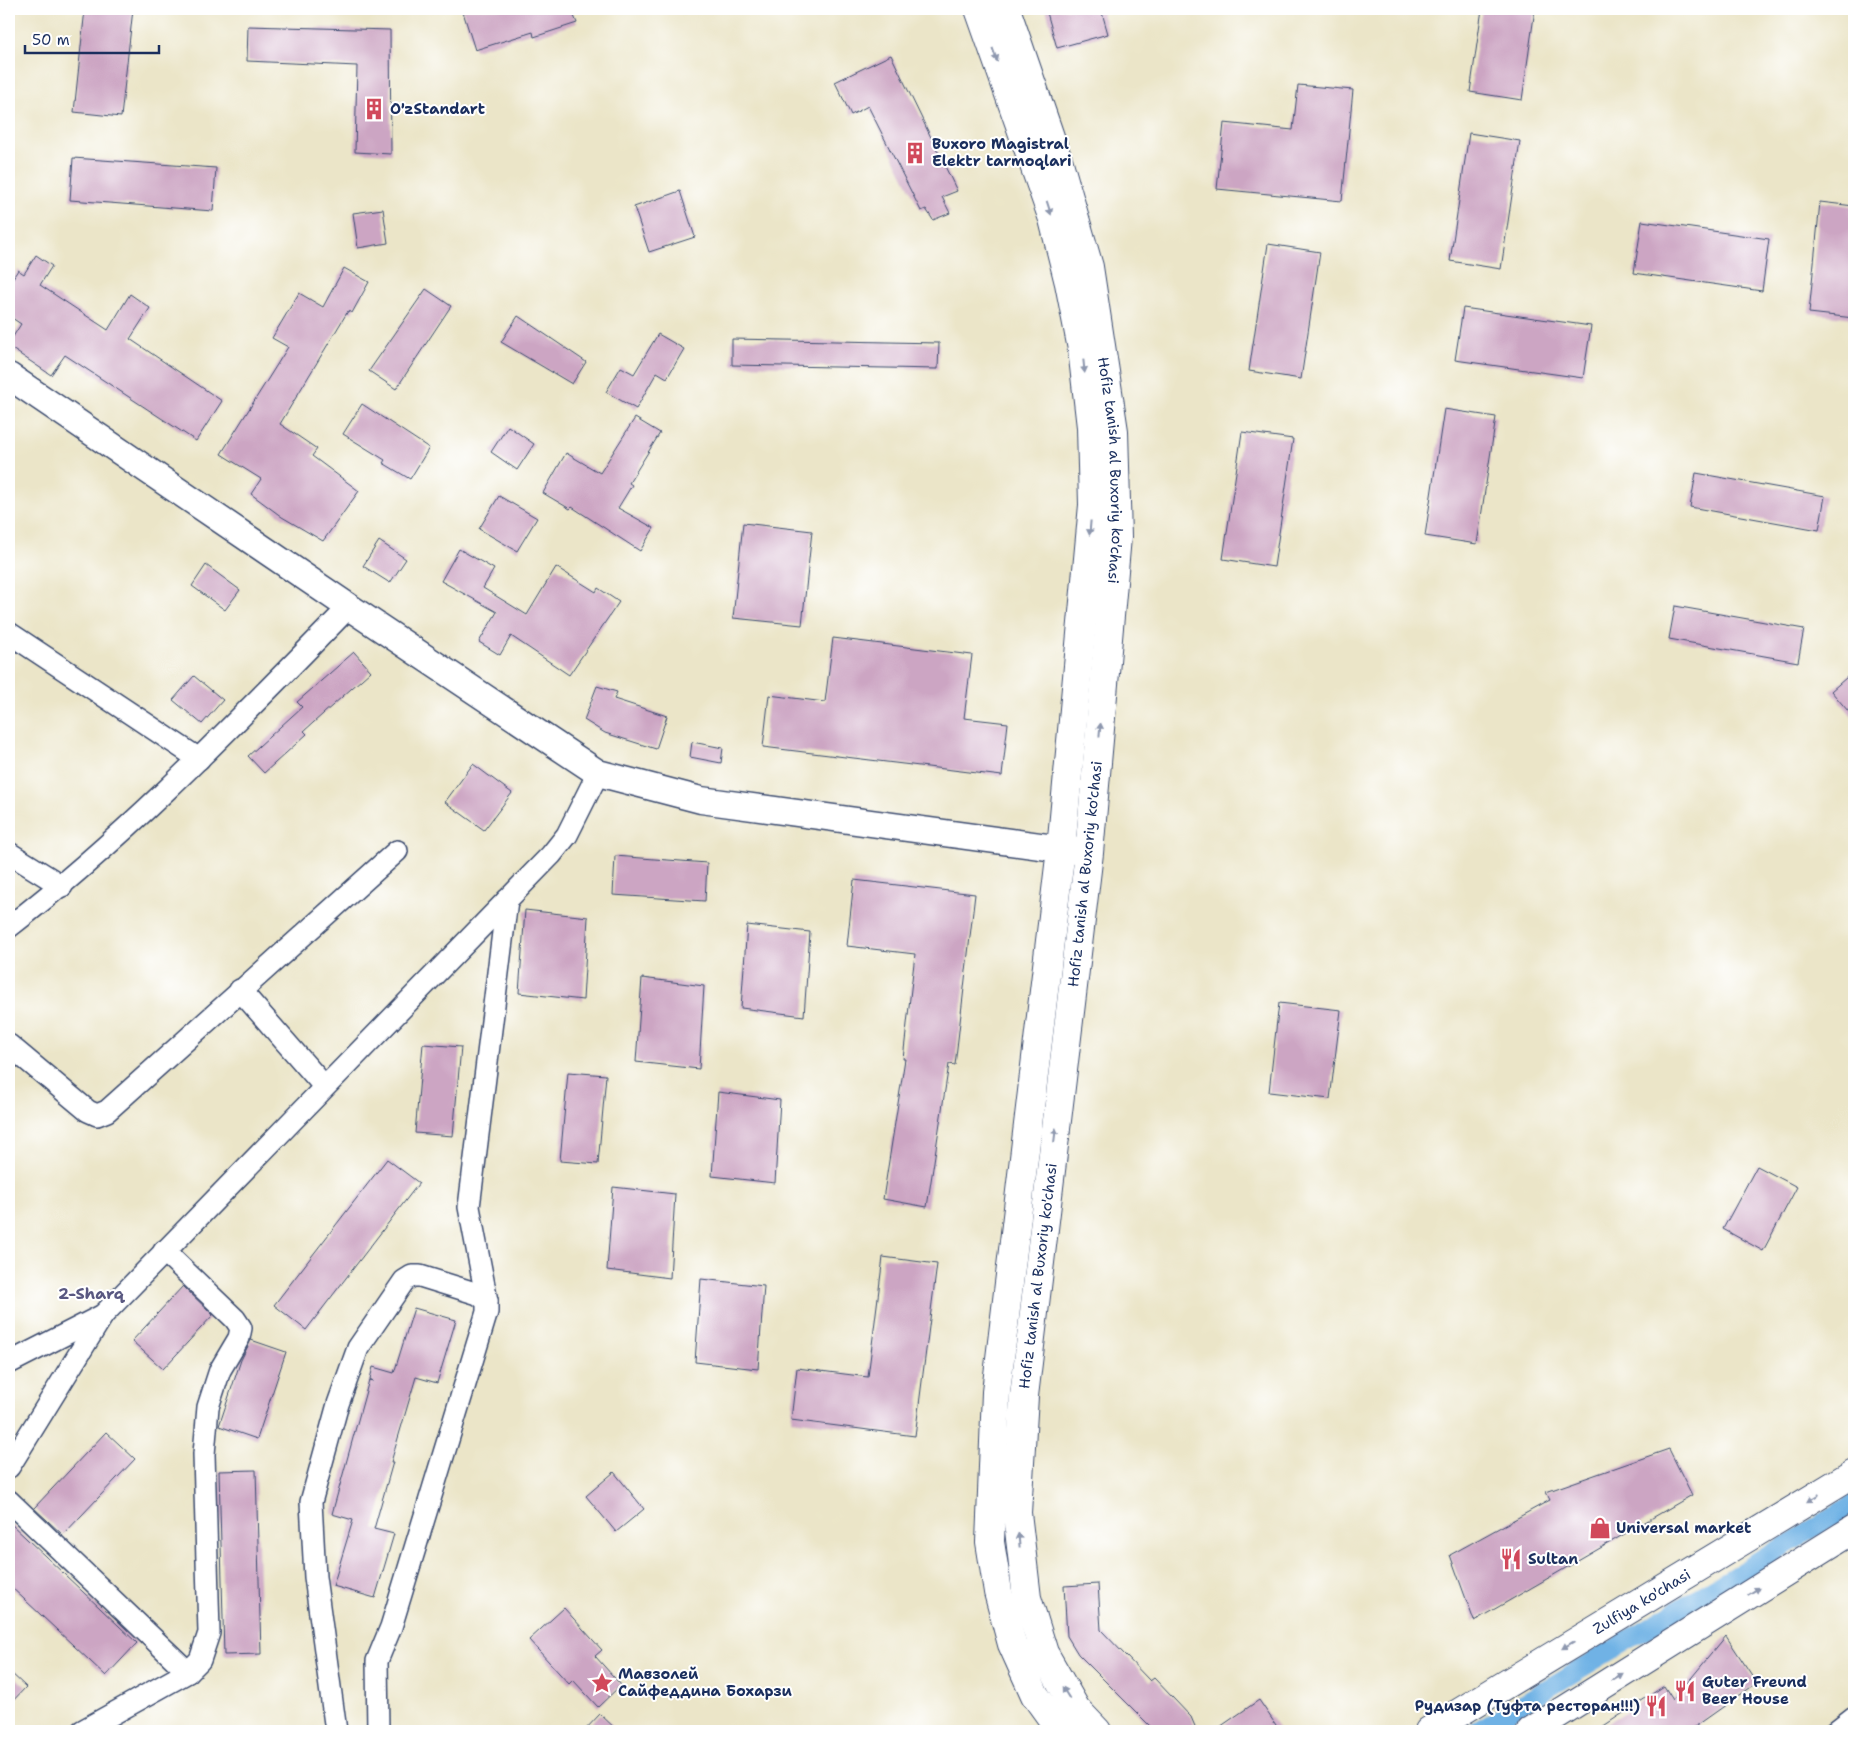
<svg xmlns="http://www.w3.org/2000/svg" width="1863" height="1740" font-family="'Shantell Sans',sans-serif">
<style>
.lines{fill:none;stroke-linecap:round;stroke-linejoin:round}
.canal{stroke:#70b2e5;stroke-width:19}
.building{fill:#cca5c3}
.minor-casing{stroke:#3a4a6e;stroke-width:24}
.tertiary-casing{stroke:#3a4a6e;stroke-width:29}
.secondary-casing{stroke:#3a4a6e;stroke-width:30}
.minor{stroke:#fff;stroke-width:21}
.tertiary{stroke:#fff;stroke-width:26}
.secondary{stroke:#fff;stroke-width:28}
.oneway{fill:#8d97ae}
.labels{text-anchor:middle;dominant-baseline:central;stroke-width:4;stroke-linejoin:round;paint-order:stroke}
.poi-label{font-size:15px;font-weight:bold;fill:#1b2f5e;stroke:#fff;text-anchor:start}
.street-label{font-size:15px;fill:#1b2f5e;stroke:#fff}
.neighbourhood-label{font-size:16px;font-weight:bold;fill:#595881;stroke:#fff}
</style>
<rect width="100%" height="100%" fill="#fff"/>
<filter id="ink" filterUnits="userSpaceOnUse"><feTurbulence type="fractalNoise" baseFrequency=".02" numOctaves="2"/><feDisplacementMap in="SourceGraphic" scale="10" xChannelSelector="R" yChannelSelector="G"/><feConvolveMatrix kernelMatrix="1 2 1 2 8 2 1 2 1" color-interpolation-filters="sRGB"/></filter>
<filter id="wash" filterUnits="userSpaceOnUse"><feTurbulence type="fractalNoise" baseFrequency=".0096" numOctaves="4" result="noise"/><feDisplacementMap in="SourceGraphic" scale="20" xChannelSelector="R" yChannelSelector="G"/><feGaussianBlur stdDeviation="1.12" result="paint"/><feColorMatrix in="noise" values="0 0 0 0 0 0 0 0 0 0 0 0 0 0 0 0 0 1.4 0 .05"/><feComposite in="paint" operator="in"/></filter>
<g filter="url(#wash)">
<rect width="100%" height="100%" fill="#ebe5c8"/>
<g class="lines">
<polyline class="canal" points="1477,1731 1854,1504"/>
</g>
<g id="blocks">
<g class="building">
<polygon points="85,9 133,9 121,117 74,112"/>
<polygon points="462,9 571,9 577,23 534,37 533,32 475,50"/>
<polygon points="1046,9 1101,9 1108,34 1057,48"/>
<polygon points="1482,9 1535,9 1522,100 1470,92"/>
<polygon points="248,26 390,30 391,154 355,152 357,66 247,61"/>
<polygon points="891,55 957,191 942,197 950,213 933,220 926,209 921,211 868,106 851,115 835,82"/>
<polygon points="1298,85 1353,90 1342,201 1217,189 1224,123 1293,130"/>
<polygon points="1469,133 1520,141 1501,269 1450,261"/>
<polygon points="73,158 216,168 213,211 70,200"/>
<polygon points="680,191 695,237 649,252 634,207"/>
<polygon points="1820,202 1854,206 1854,318 1809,313"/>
<polygon points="383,209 388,243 358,248 353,213"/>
<polygon points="1642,221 1769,239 1762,291 1634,273"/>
<polygon points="1268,244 1320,252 1301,379 1249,371"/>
<polygon points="36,255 52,266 40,285 108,330 130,294 150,308 130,339 222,401 196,441 65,355 51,375 9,347 9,343 21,324 9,316 9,284 18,270 24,274"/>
<polygon points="344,268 369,282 352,313 348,311 280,424 317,449 312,456 359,491 323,541 282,517 251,494 261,479 221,454 288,347 272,338 299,293 323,307"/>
<polygon points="426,289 451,306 396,389 369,371"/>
<polygon points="1463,308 1591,326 1583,378 1455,360"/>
<polygon points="518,316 586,362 572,384 501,342"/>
<polygon points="658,334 684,349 667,378 657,372 636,409 606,392 621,367 634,374"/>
<polygon points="732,339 939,343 938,369 732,365"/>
<polygon points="362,404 429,448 410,479 383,463 385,460 343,434"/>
<polygon points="1444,409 1496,417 1477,544 1425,536"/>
<polygon points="635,418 660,433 629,483 632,485 618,508 654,528 640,551 572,507 570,509 543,493 566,453 600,473"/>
<polygon points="508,426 534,444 517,470 491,452"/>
<polygon points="1242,432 1293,439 1274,567 1223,559"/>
<polygon points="1696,473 1825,496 1819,530 1690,507"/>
<polygon points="499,496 537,518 517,551 479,529"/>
<polygon points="743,523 812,531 802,625 733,618"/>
<polygon points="379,541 406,559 390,583 363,566"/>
<polygon points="459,549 494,569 483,588 527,615 556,567 596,592 598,588 619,602 569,675 511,636 500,655 479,642 497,612 441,581"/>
<polygon points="206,565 240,590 225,610 192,586"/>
<polygon points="1675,606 1804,629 1798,662 1669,639"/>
<polygon points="833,638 972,655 964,718 1008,723 1002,776 763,747 769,695 825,702"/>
<polygon points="354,652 371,671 304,731 307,734 264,773 248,756 302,707 297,702"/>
<polygon points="1854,671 1854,718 1831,691"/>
<polygon points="194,676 223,700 202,724 173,700"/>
<polygon points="597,686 617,692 614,699 667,716 656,749 605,733 584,720"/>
<polygon points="692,742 723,748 721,763 690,757"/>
<polygon points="473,764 512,793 484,830 445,802"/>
<polygon points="615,856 707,863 705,901 613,895"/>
<polygon points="854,880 975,894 955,1065 949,1064 927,1207 883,1199 905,1059 903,1059 915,954 847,946"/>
<polygon points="525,910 588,917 583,1000 519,993"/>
<polygon points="747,925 810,932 804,1016 741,1008"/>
<polygon points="642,978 704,986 699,1069 636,1062"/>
<polygon points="1279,1003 1341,1010 1330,1099 1269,1092"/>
<polygon points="423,1044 461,1047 453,1136 415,1133"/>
<polygon points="568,1072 606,1075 598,1164 560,1161"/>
<polygon points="718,1092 780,1100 775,1183 712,1176"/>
<polygon points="387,1159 419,1183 306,1330 274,1305"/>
<polygon points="1757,1166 1797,1187 1763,1251 1723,1229"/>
<polygon points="613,1187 675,1194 670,1278 607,1270"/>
<polygon points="883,1257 937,1264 915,1436 791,1420 797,1368 868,1377"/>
<polygon points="701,1279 764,1286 758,1369 695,1362"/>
<polygon points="183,1286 213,1315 163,1369 132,1341"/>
<polygon points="414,1308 456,1320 437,1383 416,1377 391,1462 393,1462 374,1529 394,1534 375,1598 333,1586 353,1520 332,1514 369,1380 373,1381 370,1379 373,1367 394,1373"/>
<polygon points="251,1340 286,1352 257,1439 219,1426 241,1360"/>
<polygon points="106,1432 135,1459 63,1535 34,1508"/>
<polygon points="1669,1449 1692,1495 1474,1621 1450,1555 1550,1500 1546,1492"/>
<polygon points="256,1470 261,1654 224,1655 219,1471"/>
<polygon points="614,1472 644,1509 616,1532 586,1496"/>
<polygon points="9,1522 137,1643 106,1676 9,1585"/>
<polygon points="1098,1584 1101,1630 1150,1681 1154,1678 1191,1717 1197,1731 1155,1731 1078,1654 1067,1636 1064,1586"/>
<polygon points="564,1608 602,1650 595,1656 621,1685 598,1707 573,1680 569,1684 529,1640"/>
<polygon points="1726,1636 1757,1683 1689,1731 1596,1731 1664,1686 1673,1700"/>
<polygon points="9,1671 26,1687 9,1705"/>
<polygon points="1259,1700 1280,1731 1214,1731"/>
<polygon points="600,1714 618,1731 584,1731"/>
</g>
</g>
</g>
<g filter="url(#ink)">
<use href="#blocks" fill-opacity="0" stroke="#3a4a6e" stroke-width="1"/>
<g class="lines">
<g class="minor-casing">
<g id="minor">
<polyline points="9,633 199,759"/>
<polyline points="9,853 62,886"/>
<path d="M9,927C132,832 240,718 349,607"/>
<polyline points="240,990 324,1086"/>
<polyline points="9,1045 88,1111 97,1115 107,1111 397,851"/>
<polyline points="487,1301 469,1207 507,900"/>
<polyline points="9,1363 103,1315 551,855 567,835 598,773"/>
<polyline points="9,1467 103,1315"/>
<polyline points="9,1501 188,1672"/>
<polyline points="82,1731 188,1672 200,1660 209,1633 204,1454 208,1407 220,1370 239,1338 241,1328 235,1319 164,1251"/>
<polyline points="336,1731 315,1577 311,1502 338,1404 358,1348 404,1281 412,1276 420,1276 478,1294 487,1301 487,1312 391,1627 377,1661 378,1731"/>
<polyline points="1836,1731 1854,1717"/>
</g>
</g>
<g class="tertiary-casing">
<polyline id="tertiary" points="9,376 349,607 598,773 701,800 1084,852"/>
</g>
<g class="secondary-casing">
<g id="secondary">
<polyline points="979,9 1053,219 1069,283 1082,349 1091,427 1093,505 1061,849 996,1392 990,1542 998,1592 1012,1644 1035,1695 1061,1731"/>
<path id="s1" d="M1006,9L1059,163L1089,267L1114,431L1117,537L1089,853L1024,1396L1017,1513L1027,1598L1044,1653L1076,1709L1097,1731"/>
<path id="s2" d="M1429,1731L1854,1473"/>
<polyline points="1531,1731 1854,1529"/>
</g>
</g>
<use href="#minor" class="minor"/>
<use href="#tertiary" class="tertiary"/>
<use href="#secondary" class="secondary"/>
</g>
<defs><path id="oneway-solid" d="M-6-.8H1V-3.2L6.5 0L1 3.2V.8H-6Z" transform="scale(1.25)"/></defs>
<g class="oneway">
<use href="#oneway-solid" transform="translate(995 55) rotate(70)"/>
<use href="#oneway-solid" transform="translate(1049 208) rotate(72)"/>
<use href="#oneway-solid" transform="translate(1084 366) rotate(84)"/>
<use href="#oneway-solid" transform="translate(1090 528) rotate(95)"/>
<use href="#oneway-solid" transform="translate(1100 730) rotate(-85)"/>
<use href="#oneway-solid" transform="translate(1055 1135) rotate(-83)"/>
<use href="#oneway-solid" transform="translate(1813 1498) rotate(149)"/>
<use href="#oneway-solid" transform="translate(1019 1540) rotate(-95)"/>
<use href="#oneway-solid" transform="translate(1754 1591) rotate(-32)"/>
<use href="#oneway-solid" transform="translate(1568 1645) rotate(149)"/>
<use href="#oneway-solid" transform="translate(1617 1677) rotate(-32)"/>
<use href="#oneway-solid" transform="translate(1066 1693) rotate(-122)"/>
</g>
</g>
<defs>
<g id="building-bare" transform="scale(1.725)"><path d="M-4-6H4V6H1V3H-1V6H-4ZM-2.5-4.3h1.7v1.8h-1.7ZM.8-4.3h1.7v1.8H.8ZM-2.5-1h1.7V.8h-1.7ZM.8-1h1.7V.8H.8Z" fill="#d1495b" stroke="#fff" stroke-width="2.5" paint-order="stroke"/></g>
<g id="shop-bare" transform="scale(1.725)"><path d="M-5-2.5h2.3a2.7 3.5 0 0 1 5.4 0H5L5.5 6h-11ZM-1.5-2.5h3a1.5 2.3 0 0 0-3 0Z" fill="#d1495b" stroke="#fff" stroke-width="2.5" paint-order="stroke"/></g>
<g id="restaurant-bare" transform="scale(1.725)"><path d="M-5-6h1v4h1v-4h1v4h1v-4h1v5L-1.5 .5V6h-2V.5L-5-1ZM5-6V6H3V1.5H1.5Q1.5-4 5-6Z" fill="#d1495b" stroke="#fff" stroke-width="2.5" paint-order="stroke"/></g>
<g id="sight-bare" transform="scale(1.725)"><path d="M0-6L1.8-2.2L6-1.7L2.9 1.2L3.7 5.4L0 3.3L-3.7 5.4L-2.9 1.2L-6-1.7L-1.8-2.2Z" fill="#d1495b" stroke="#fff" stroke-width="2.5" paint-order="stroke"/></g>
</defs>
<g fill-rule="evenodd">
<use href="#building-bare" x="374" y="109"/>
<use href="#building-bare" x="915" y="153"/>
<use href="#shop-bare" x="1600" y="1528"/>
<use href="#restaurant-bare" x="1511" y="1559"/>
<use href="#sight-bare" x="602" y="1683"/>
<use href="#restaurant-bare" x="1685" y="1691"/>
<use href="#restaurant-bare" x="1656" y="1706"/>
</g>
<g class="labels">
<g class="poi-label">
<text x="390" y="109">O'zStandart</text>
<text x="932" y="144">Buxoro Magistral<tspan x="932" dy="17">Elektr tarmoqlari</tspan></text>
<text x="1616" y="1528">Universal market</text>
<text x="1528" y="1559">Sultan</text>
<text x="618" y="1674">Мавзолей<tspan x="618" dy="17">Сайфеддина Бохарзи</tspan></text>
<text x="1702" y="1682">Guter Freund<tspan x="1702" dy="17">Beer House</tspan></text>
<text x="1640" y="1706" text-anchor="end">Рудизар (Туфта ресторан!!!)</text>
</g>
<g class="street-label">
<text stroke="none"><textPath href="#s1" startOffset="476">Hofiz tanish al Buxoriy ko'chasi</textPath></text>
<text transform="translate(1085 874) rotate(-84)">Hofiz tanish al Buxoriy ko'chasi</text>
<text transform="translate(1038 1276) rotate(-83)">Hofiz tanish al Buxoriy ko'chasi</text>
<text stroke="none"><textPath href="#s2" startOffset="249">Zulfiya ko'chasi</textPath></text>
</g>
<g class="neighbourhood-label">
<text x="91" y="1293">2-Sharq</text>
</g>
</g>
<rect width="1863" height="1740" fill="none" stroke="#fff" stroke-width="30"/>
<path d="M25 45v8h134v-8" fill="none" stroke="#1b2f5e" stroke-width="2.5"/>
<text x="32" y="45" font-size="15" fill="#1b2f5e" stroke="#ffffff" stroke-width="4" paint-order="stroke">50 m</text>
</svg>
